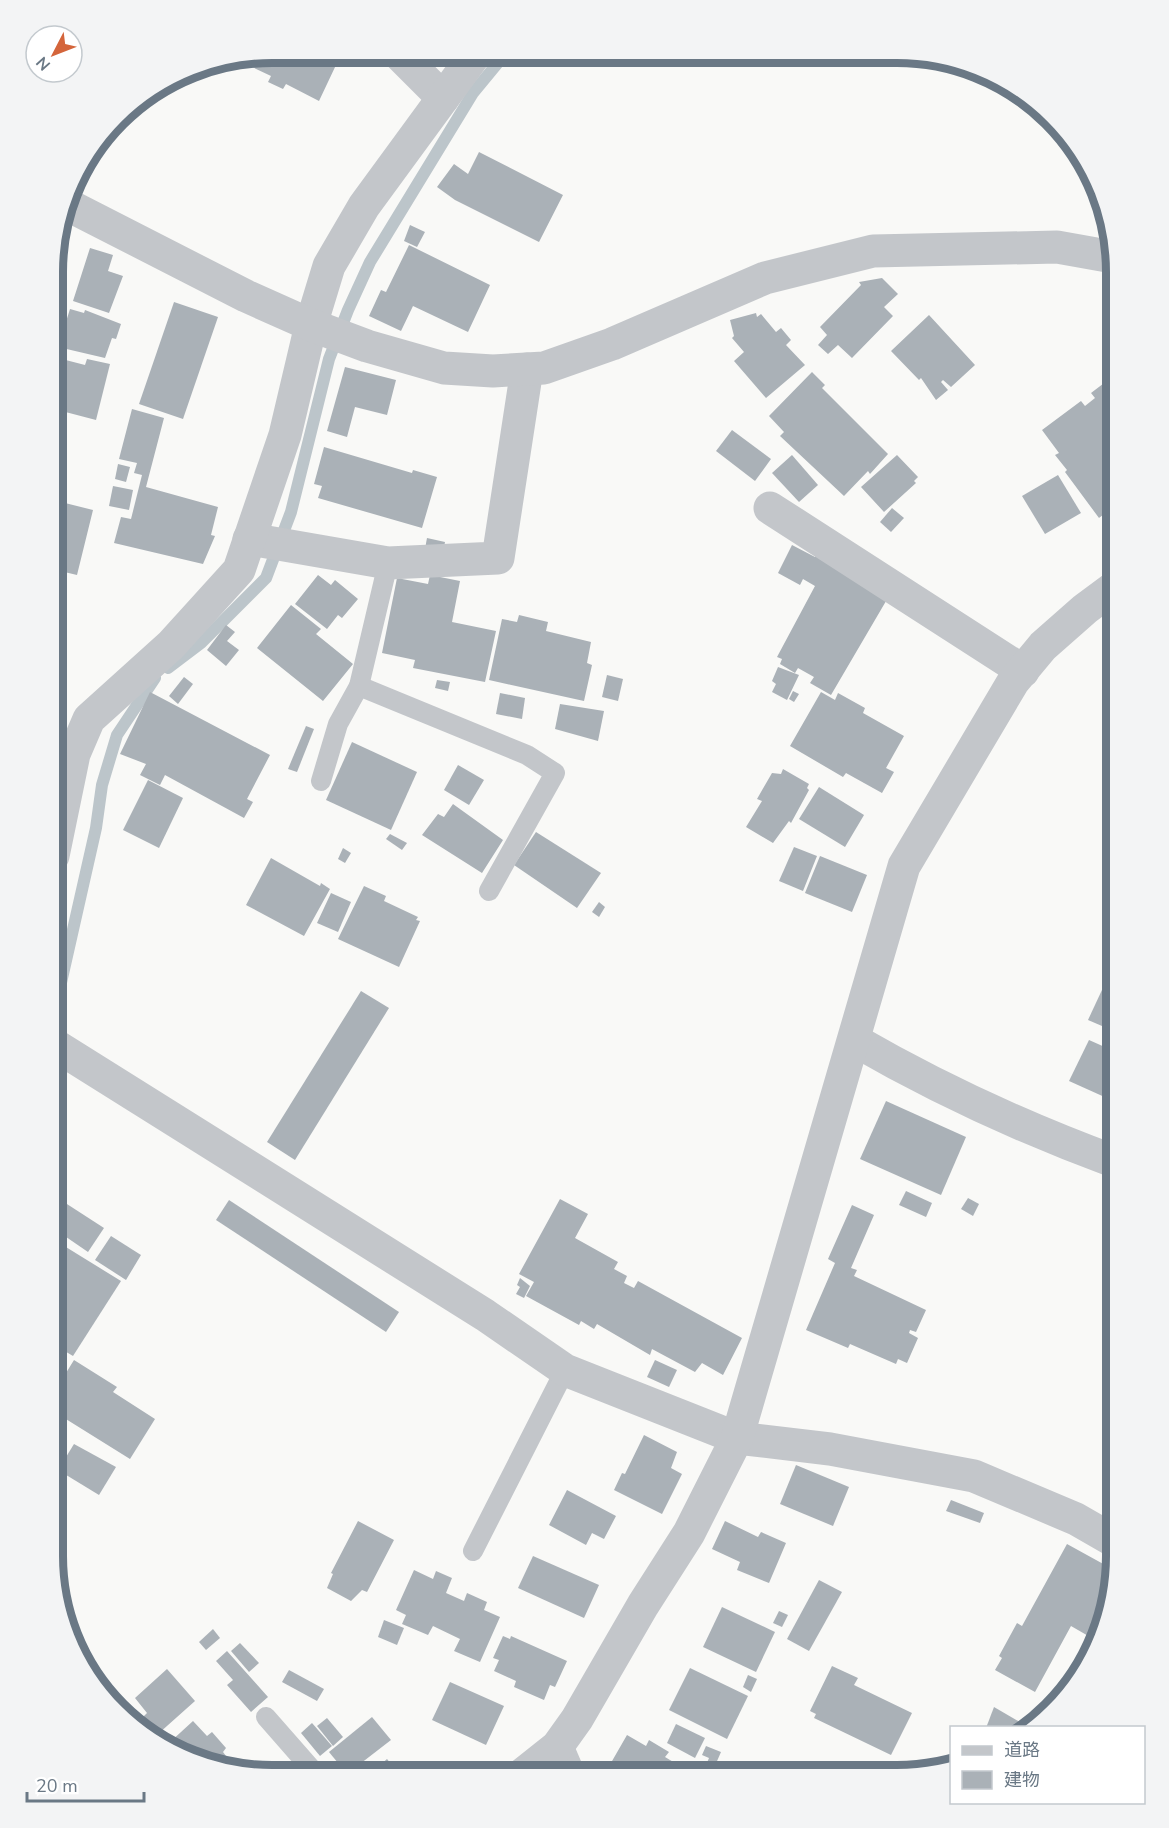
<svg xmlns="http://www.w3.org/2000/svg" width="1169" height="1828" font-family="'Nunito Sans','Noto Sans JP',sans-serif">
<style>
.lines{fill:none;stroke-linecap:round;stroke-linejoin:round}
.stream{stroke:#bcc5ca;stroke-width:12}
.building{fill:#aab1b7}
.service{stroke:#c3c6ca;stroke-width:20}
.minor{stroke:#c3c6ca;stroke-width:33}
.tertiary{stroke:#c3c6ca;stroke-width:33}
.rim{fill:none;stroke:#6a7885;stroke-width:8}
</style>
<rect width="100%" height="100%" fill="#f9f9f7"/>
<g class="lines">
<g class="stream">
<polyline points="168,668 201,643 266,578 291,512 329,359 348,310 370,262 473,93 506,53"/>
<polyline points="53,1018 96,828 102,785 117,735 155,678"/>
</g>
</g>
<g class="building">
<polygon points="272,52 312,53 336,65 319,101 286,84 283,89 268,82 271,76 250,66 255,56"/>
<polygon points="331,53 351,53 347,61"/>
<polygon points="479,152 563,195 539,242 455,200 437,187 454,164 468,174"/>
<polygon points="410,225 425,232 417,247 404,241"/>
<polygon points="409,245 490,285 468,332 413,306 401,331 369,316 381,290 386,292"/>
<polygon points="90,248 113,255 108,271 123,276 109,313 73,301"/>
<polygon points="882,278 898,294 884,307 893,316 852,358 838,345 828,354 818,345 827,335 820,327 861,285 859,282"/>
<polygon points="54,295 62,297 55,318 54,318"/>
<polygon points="174,302 218,317 183,419 139,404"/>
<polygon points="70,309 84,313 85,310 121,324 116,339 112,338 105,358 58,347"/>
<polygon points="756,313 757,317 761,314 776,332 781,328 791,340 786,345 805,365 766,398 734,361 744,352 732,338 734,336 730,320"/>
<polygon points="929,315 975,365 951,387 943,380 941,382 948,390 936,400 921,378 919,380 891,351"/>
<polygon points="54,357 85,365 87,359 110,364 96,420 54,409"/>
<polygon points="345,367 396,380 387,415 355,407 347,437 327,431"/>
<polygon points="812,372 825,385 822,388 888,454 870,474 868,471 844,496 780,436 784,432 769,416"/>
<polygon points="1116,374 1116,395 1102,405 1116,424 1116,513 1113,507 1099,518 1065,472 1067,470 1055,455 1059,453 1042,430 1081,401 1085,406 1095,398 1091,393"/>
<polygon points="132,409 164,418 146,487 218,507 211,535 215,536 203,564 114,543 121,517 131,519 142,475 134,473 137,463 119,459"/>
<polygon points="732,430 771,459 755,481 716,451"/>
<polygon points="324,447 412,473 413,470 437,477 422,528 318,498 322,486 314,484"/>
<polygon points="792,455 818,485 799,502 772,473"/>
<polygon points="897,455 918,477 914,481 916,483 884,512 861,487"/>
<polygon points="118,464 130,467 126,482 115,479"/>
<polygon points="1058,475 1081,513 1045,534 1022,496"/>
<polygon points="113,486 133,490 129,510 109,506"/>
<polygon points="54,503 64,506 65,503 93,510 77,575 56,570 54,577"/>
<polygon points="892,508 904,518 891,532 880,522"/>
<polygon points="427,538 445,542 443,552 425,549"/>
<polygon points="792,545 815,557 817,553 889,596 831,695 810,683 814,677 798,668 795,673 780,664 782,659 777,657 815,586 803,579 800,585 778,573"/>
<polygon points="318,575 331,585 335,580 358,599 342,618 338,615 327,629 295,604"/>
<polygon points="430,575 460,581 452,622 496,631 485,682 413,668 415,660 382,653 397,578 428,584"/>
<polygon points="291,605 321,629 316,634 353,664 323,701 257,648"/>
<polygon points="519,615 548,622 546,631 591,642 587,663 592,665 584,701 489,680 502,619 517,622"/>
<polygon points="1116,616 1116,642 1104,625"/>
<polygon points="226,625 235,632 227,641 239,650 226,666 207,650"/>
<polygon points="778,667 799,675 787,700 772,692 776,684 772,681"/>
<polygon points="607,675 623,679 618,701 602,697"/>
<polygon points="184,677 193,684 178,704 169,696"/>
<polygon points="437,680 450,682 448,691 435,688"/>
<polygon points="793,691 799,694 794,702 789,699"/>
<polygon points="150,692 270,755 247,799 253,802 244,818 165,775 160,785 140,775 146,764 120,754"/>
<polygon points="821,692 835,700 838,693 865,708 863,713 904,736 886,768 894,772 882,793 846,773 843,777 790,746"/>
<polygon points="500,693 525,698 522,719 496,714"/>
<polygon points="560,704 604,711 598,741 555,729"/>
<polygon points="306,726 314,729 297,772 288,769"/>
<polygon points="352,742 417,772 391,830 326,800"/>
<polygon points="458,765 484,780 469,805 444,790"/>
<polygon points="783,769 809,784 807,788 809,790 791,823 789,821 773,843 746,827 762,801 757,799 772,773 781,774"/>
<polygon points="148,780 183,798 159,848 123,830"/>
<polygon points="819,787 864,815 845,847 799,819"/>
<polygon points="453,804 503,840 482,873 422,835 438,814 444,817"/>
<polygon points="536,832 601,873 577,908 514,865"/>
<polygon points="390,834 407,843 402,850 386,839"/>
<polygon points="794,847 817,856 803,891 779,881"/>
<polygon points="343,848 351,853 345,863 338,859"/>
<polygon points="820,856 867,875 852,912 805,893"/>
<polygon points="271,858 320,886 321,883 330,889 304,936 246,905"/>
<polygon points="364,886 386,896 384,901 418,917 416,920 420,921 399,967 338,939"/>
<polygon points="331,893 351,902 338,932 317,923"/>
<polygon points="599,902 605,907 599,917 592,912"/>
<polygon points="1108,977 1116,981 1116,1032 1088,1020"/>
<polygon points="361,991 389,1008 295,1160 267,1142"/>
<polygon points="1089,1040 1116,1052 1116,1083 1109,1099 1069,1081"/>
<polygon points="886,1101 966,1137 941,1195 860,1159"/>
<polygon points="906,1191 932,1203 926,1217 899,1205"/>
<polygon points="53,1195 104,1228 88,1252 53,1228"/>
<polygon points="968,1198 979,1204 973,1216 961,1209"/>
<polygon points="560,1199 588,1214 575,1238 618,1262 614,1269 627,1276 624,1283 634,1288 638,1281 742,1338 723,1375 702,1363 695,1372 652,1349 650,1355 597,1324 594,1329 581,1321 579,1325 526,1296 534,1282 519,1274"/>
<polygon points="229,1200 399,1312 386,1332 216,1220"/>
<polygon points="852,1205 874,1215 851,1268 857,1270 854,1276 926,1310 916,1332 910,1330 909,1333 918,1338 907,1363 898,1359 896,1364 850,1344 848,1348 806,1330 835,1263 828,1259"/>
<polygon points="111,1236 141,1255 126,1280 95,1260"/>
<polygon points="61,1244 121,1281 73,1356 53,1344 53,1257"/>
<polygon points="520,1278 530,1286 524,1298 516,1294 520,1287 517,1285"/>
<polygon points="74,1360 117,1387 113,1392 155,1419 130,1459 53,1411 53,1394"/>
<polygon points="655,1360 677,1370 669,1387 647,1377"/>
<polygon points="53,1431 65,1439 53,1459"/>
<polygon points="644,1435 677,1452 671,1468 682,1474 662,1514 614,1490 622,1473 625,1474"/>
<polygon points="74,1444 116,1467 99,1495 58,1470"/>
<polygon points="796,1465 849,1487 833,1526 780,1504"/>
<polygon points="567,1490 616,1516 604,1539 592,1533 586,1545 549,1525"/>
<polygon points="951,1500 984,1513 980,1523 946,1511"/>
<polygon points="358,1521 394,1540 367,1592 362,1590 351,1601 327,1588 333,1574 331,1573"/>
<polygon points="725,1521 758,1537 761,1532 786,1543 769,1583 737,1570 740,1562 712,1549"/>
<polygon points="1067,1544 1116,1571 1105,1627 1097,1641 1071,1626 1035,1692 995,1670 1002,1658 999,1656 1017,1623 1022,1626"/>
<polygon points="533,1556 599,1585 584,1618 518,1588"/>
<polygon points="414,1570 433,1579 436,1571 452,1578 446,1593 464,1601 467,1593 487,1602 484,1610 500,1617 480,1662 454,1651 460,1639 433,1626 428,1635 402,1624 406,1615 396,1610"/>
<polygon points="819,1580 842,1592 809,1651 787,1639"/>
<polygon points="722,1607 775,1632 756,1672 703,1647"/>
<polygon points="779,1611 788,1615 782,1627 773,1623"/>
<polygon points="384,1620 404,1628 397,1645 378,1637"/>
<polygon points="213,1629 220,1638 206,1650 199,1642"/>
<polygon points="503,1636 510,1639 511,1636 567,1661 555,1687 550,1685 544,1700 514,1687 516,1681 494,1671 499,1660 493,1658"/>
<polygon points="240,1643 259,1663 249,1672 231,1651"/>
<polygon points="227,1651 268,1697 251,1712 227,1685 233,1680 216,1661"/>
<polygon points="832,1666 858,1678 854,1685 912,1713 891,1755 814,1718 816,1714 810,1711"/>
<polygon points="690,1668 748,1696 727,1739 669,1710"/>
<polygon points="167,1669 195,1701 158,1734 143,1717 147,1713 135,1698"/>
<polygon points="289,1670 324,1689 317,1701 282,1682"/>
<polygon points="748,1675 757,1679 751,1692 743,1687"/>
<polygon points="450,1682 504,1706 486,1745 432,1720"/>
<polygon points="994,1707 1025,1725 1022,1728 986,1728"/>
<polygon points="372,1717 391,1740 347,1774 329,1752"/>
<polygon points="327,1718 343,1737 333,1746 317,1726"/>
<polygon points="193,1721 207,1736 212,1732 226,1748 223,1752 226,1756 221,1761 225,1766 169,1743"/>
<polygon points="312,1723 332,1746 320,1756 301,1733"/>
<polygon points="676,1724 705,1738 695,1758 667,1743"/>
<polygon points="627,1735 646,1746 649,1740 669,1752 665,1757 695,1775 604,1775"/>
<polygon points="706,1746 721,1752 714,1768 706,1765 709,1758 702,1755"/>
<polygon points="387,1759 399,1774 370,1774"/>
</g>
<g class="lines">
<g class="service">
<polyline points="359,686 527,755 555,773 489,891"/>
<polyline points="321,781 338,724 359,686 388,563"/>
<polyline points="473,1551 565,1370"/>
<polyline points="266,1717 316,1774"/>
</g>
<g class="minor">
<polyline points="398,53 443,98"/>
<polyline points="770,508 1023,671"/>
<polyline points="249,539 388,563 498,558 527,369"/>
<polyline points="53,856 74,754 89,719 171,645 239,570 285,435 311,325 329,266 364,206 476,53"/>
<path d="M854,1040C937,1088 1026,1129 1116,1162"/>
<polyline points="53,1044 485,1315 565,1370 737,1438 830,1449 974,1476 1076,1519 1116,1542"/>
<polyline points="557,1747 569,1775"/>
<polyline points="523,1774 557,1747 577,1719 643,1605 689,1533 737,1438 904,866 1013,682 1043,646 1085,609 1116,586"/>
</g>
<polyline class="tertiary" points="66,204 246,296 311,325 367,346 444,368 493,371 544,368 612,344 765,278 873,251 1057,247 1113,257"/>
</g>
<path d="M0 0H1169V1828H0ZM272 63H897A209 209 0 0 1 1106 272V1556A209 209 0 0 1 897 1765H272A209 209 0 0 1 63 1556V272A209 209 0 0 1 272 63Z" fill="#f3f4f5" fill-rule="evenodd"/>
<path class="rim" d="M272 63H897A209 209 0 0 1 1106 272V1556A209 209 0 0 1 897 1765H272A209 209 0 0 1 63 1556V272A209 209 0 0 1 272 63Z"/>
<rect x="950" y="1726" width="195" height="78" fill="#ffffff" stroke="#c3c9ce" stroke-width="1.5"/>
<rect x="962" y="1746" width="30" height="9" fill="#c3c6ca" stroke="#c3c9ce" stroke-width="1.5"/>
<text x="1004" y="1756" font-size="18" fill="#6a7885">道路</text>
<rect x="962" y="1771" width="30" height="18" fill="#aab1b7" stroke="#c3c9ce" stroke-width="1.5"/>
<text x="1004" y="1786" font-size="18" fill="#6a7885">建物</text>
<g transform="translate(54 54) rotate(228)"><circle r="28" fill="#ffffff" stroke="#c3c9ce" stroke-width="1.5"/>
<path d="M0-4.5L10 22L0 15L-10 22Z" fill="#d4653b"/>
<text y="-9" font-size="16" font-weight="bold" text-anchor="middle" fill="#6a7885">N</text>
</g>
<path d="M27 1792v9h117v-9" fill="none" stroke="#6a7885" stroke-width="3"/>
<text x="36" y="1792" font-size="18" fill="#6a7885" stroke="#ffffff" stroke-width="4.5" paint-order="stroke">20 m</text>
</svg>
